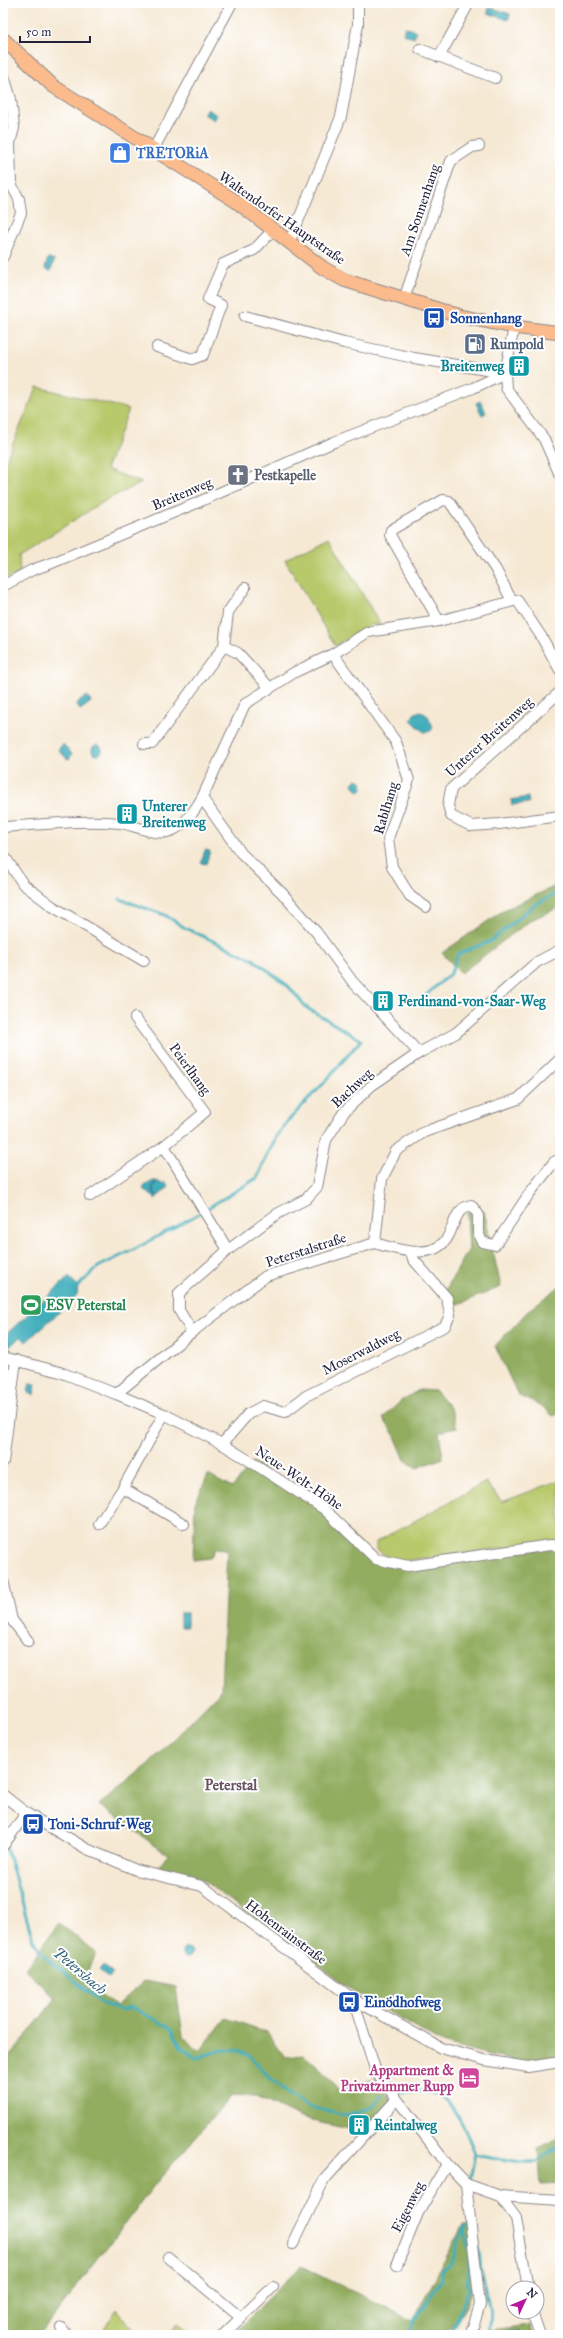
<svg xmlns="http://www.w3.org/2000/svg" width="563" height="2338" font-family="'IM FELL Great Primer',serif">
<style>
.green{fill:#b8c96c;stroke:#6d7654}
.forest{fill:#92ad60;stroke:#5a684e}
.water{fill:#3faebb;stroke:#30687b}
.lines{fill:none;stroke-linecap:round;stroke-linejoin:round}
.stream{stroke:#3faebb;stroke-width:3}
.minor-casing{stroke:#8c8688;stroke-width:12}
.major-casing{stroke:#8c8688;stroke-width:15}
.minor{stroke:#fff;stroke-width:10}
.major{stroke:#fbbb8c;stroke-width:13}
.labels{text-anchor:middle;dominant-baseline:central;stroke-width:4;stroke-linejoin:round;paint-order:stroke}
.shop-label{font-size:14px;font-weight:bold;fill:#366cbe;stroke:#fff;text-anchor:start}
.street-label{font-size:14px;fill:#22223b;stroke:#fff}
.transit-label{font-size:14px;font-weight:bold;fill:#164399;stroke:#fff;text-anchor:start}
.service-label{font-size:14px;font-weight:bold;fill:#4e5e75;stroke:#fff;text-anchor:start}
.culture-label{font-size:14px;font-weight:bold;fill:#0d838f;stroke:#fff;text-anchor:start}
.worship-label{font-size:14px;font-weight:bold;fill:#5b616d;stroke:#fff;text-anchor:start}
.leisure-label{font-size:14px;font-weight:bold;fill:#27864d;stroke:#fff;text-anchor:start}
.hotel-label{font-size:14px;font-weight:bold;fill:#b23c85;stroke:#fff;text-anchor:end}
.neighbourhood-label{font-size:15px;font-weight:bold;fill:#69525f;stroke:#fff}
.water-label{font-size:15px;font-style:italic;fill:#2f6175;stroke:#fff}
</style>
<rect width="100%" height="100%" fill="#fff"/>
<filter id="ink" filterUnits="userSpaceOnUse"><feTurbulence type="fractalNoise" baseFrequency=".025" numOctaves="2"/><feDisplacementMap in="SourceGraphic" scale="8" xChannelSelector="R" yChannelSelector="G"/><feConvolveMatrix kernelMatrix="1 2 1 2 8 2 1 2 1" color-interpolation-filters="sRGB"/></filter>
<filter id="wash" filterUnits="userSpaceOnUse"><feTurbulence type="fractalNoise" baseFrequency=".012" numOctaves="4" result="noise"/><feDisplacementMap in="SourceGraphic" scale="16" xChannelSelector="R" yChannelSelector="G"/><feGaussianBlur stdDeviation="0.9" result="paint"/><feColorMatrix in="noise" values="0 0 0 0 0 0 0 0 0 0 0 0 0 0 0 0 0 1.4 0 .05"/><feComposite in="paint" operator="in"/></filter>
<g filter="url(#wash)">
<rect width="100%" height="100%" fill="#f6e9d4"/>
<g class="green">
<polygon points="37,387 129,409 106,469 142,483 108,499 19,555 20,573 5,579 3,577 3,467"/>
<polygon points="329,537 380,624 368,626 335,646 285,560"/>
<polygon points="560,1480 560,1542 401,1561 390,1559 376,1550 376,1542 486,1482 502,1502"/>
<polygon points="117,2309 138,2335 100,2335"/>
<polygon points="177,2323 191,2335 167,2335"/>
</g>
<g class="forest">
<polygon points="560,884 560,907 531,920 461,973 442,953 504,910"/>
<polygon points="484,1211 501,1287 454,1306 445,1291 469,1249 467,1212"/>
<polygon points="560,1286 560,1413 553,1416 542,1406 518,1395 495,1346 530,1309"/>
<polygon points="419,1390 436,1391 451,1409 457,1428 439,1432 443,1458 417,1468 405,1460 395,1436 383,1418 402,1400"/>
<polygon points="253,1463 324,1509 376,1559 408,1566 560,1546 560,2057 529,2063 485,2055 442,2043 356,1993 200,1878 155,1869 168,1855 99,1805 147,1766 221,1690 227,1551 216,1548 210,1558 193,1560 195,1503 208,1475 232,1488"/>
<polygon points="59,1923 96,1953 85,1979 104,1997 117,2006 144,1981 176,1987 183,2036 200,2051 226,2018 267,2032 285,2057 304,2055 330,2078 338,2090 376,2079 392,2101 375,2121 360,2122 357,2125 358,2131 303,2119 257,2097 231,2096 156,2183 39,2335 3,2335 3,2065 56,1998 25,1969"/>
<polygon points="560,2138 560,2184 541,2185 538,2148"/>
<path d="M463,2225H471C475,2263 481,2293 454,2324C450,2329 441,2332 436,2335H232L301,2266L413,2321Z"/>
<polygon points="530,2325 534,2335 522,2335 520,2331 491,2335 490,2330"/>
</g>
<g class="water">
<polygon points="489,7 510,14 508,20 488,13"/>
<polygon points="405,27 416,31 414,38 403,34"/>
<polygon points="207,109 217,115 214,120 204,114"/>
<polygon points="48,258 54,260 51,271 45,269"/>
<polygon points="481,401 486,413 482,415 476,403"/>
<polygon points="87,696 91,702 80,710 76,704"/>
<polygon points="420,711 428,716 433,727 431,731 424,732 411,720 414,714"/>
<polygon points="63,744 72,754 69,759 66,758 58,749"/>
<circle cx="97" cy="750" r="5"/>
<polygon points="357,779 362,782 363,789 359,792 352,783"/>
<polygon points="528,797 529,803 512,805 511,800"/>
<polygon points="205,850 210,851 206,864 201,863"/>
<polygon points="153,1181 156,1181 152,1189 156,1196 156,1199 144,1190 143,1187"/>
<polygon points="157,1181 162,1184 165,1182 169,1187 157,1197 153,1188"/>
<polygon points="69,1277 78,1286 77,1296 26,1342 21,1337 6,1349 3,1348 3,1337"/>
<polygon points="30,1383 36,1384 34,1395 28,1393"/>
<rect x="180" y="1613" width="7" height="14"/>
<circle cx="187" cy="1953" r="5"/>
<polygon points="103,1965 113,1973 109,1978 99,1970"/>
<polygon points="520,2331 522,2335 502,2335 504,2332"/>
</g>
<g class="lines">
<g class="stream">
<polyline points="120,899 165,915 185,928 253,959 288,986 307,1008 361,1040 323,1084 287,1122 276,1137 257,1178 206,1209"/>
<polyline points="425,996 451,973 458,954 491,941 533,906 560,891"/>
<polyline points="76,1288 98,1267 135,1249 200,1213"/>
<polyline points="6,1847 33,1940 45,1957 103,2004 122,2010 131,2007 172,2029 181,2047 196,2058 222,2050 237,2051 249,2055 275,2083 307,2106 346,2116 370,2109 382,2096"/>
<path d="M400,2092C409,2092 419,2090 428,2092C455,2096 466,2132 475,2154L520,2162H536L560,2146"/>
<polyline points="470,2180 475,2154"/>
<polyline points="475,2223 482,2276 490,2311 488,2335"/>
<path d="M410,2335C412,2318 418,2317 426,2304C432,2294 434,2287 442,2280V2271L450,2265L464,2228L467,2227"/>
<polyline points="447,2335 455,2326 469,2289 467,2281 470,2251 464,2228"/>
</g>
</g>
</g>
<g filter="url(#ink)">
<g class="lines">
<g class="minor-casing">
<g id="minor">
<polyline points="420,49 495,78"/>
<polyline points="439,57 469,3"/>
<polyline points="3,73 11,99 14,128 10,143 11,184 19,199 21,213 3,257"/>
<polyline points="153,150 232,3"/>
<polyline points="289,243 341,117 358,24 358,3"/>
<polyline points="404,299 451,161 472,147 479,146"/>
<polyline points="245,316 344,343 414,358 505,373 506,388 544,439 560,475"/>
<polyline points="157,347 192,359 203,355 221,305 208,299 223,264 254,250 273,230"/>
<polyline points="3,586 32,570 52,563 192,505 334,442 473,388 505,373 514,327"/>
<polyline points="245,588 228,612 224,646 238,653 270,688"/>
<polyline points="439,621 390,535 391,530 443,500 449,501 496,570 512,601"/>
<polyline points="333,654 396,742 409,780 388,838 392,867 410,896 426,907"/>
<polyline points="560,692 451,789 448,805 451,816 471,826 499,824 560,816"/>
<polyline points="144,744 152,744 224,646"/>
<polyline points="202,798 241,853 282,893 317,933 352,981 419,1053"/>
<path d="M3,827C42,825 81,819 120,823C137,825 156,838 173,830C186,824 195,810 202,798L245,704L295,672L333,654L368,632L439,621L517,600L541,636L560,670"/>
<polyline points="3,854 23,884 52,906 144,961"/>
<polyline points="164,1146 228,1250"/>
<polyline points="90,1196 164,1146 205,1112 135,1018"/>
<path d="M375,1243C394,1249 430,1260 445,1241C455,1229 453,1209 471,1205L478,1214V1232L482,1242L495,1245L529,1194L554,1162L560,1159"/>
<polyline points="192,1332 179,1310 179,1293 228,1250 277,1214 306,1199 317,1187 326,1140 344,1112 371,1086 419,1053 456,1033 537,962 560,950"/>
<polyline points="3,1357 60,1372 116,1394 192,1332 266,1276 375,1243 382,1179 396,1151 424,1132 518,1099 560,1059"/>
<polyline points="116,1394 164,1414 222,1444 253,1463 324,1509 376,1559 408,1566 550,1545 560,1546"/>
<polyline points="222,1444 248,1414 263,1406 285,1412 306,1396 445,1326 450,1315 447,1298 413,1259 411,1252"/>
<polyline points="3,1462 16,1360"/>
<polyline points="123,1488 184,1524"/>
<polyline points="99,1524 123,1488 164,1414"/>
<polyline points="3,1580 12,1620 28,1641"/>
<polyline points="3,1795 26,1813 87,1849 136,1870 202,1886 353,1999 441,2048 484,2060 528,2067 560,2062"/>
<polyline points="3,1846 26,1813"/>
<polyline points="353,1999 376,2072 447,2164 466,2184 500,2196 560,2200"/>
<polyline points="466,2184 480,2305 472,2330"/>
<polyline points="500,2196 516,2218 528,2288"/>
<polyline points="293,2244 324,2180 396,2100"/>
<polyline points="168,2257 240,2317"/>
<polyline points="397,2265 418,2213 447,2164"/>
<polyline points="532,2312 540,2335"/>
<polyline points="62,2328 67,2335"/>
<polyline points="223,2335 273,2287"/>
</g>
</g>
<g class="major-casing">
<polyline id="major" points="3,39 53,86 237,202 323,268 344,280 459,316 514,327 560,333"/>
</g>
<use href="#minor" class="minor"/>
<use href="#major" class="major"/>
</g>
</g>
<defs>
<g id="shop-square" transform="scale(1.15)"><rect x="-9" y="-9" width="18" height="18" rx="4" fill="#3f7fe0" stroke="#fff"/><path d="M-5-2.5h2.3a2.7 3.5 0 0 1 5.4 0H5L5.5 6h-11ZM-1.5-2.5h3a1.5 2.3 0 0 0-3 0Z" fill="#fff"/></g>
<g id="bus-square" transform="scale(1.15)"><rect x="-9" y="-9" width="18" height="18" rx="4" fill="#1a4fb4" stroke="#fff"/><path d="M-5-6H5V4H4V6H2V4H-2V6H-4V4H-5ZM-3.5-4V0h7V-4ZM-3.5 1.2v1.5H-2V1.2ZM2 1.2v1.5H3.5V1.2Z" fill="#fff"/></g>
<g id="fuel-square" transform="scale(1.15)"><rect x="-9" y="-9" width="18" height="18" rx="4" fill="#5c6f8a" stroke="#fff"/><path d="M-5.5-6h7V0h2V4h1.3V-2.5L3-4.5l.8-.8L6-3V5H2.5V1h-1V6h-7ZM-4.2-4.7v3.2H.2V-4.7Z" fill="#fff"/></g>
<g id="building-square" transform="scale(1.15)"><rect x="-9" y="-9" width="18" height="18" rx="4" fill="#0f9aa8" stroke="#fff"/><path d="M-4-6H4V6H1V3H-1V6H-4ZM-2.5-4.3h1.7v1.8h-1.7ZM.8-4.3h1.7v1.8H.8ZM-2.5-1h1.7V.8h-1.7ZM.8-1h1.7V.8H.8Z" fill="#fff"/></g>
<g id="church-square" transform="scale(1.15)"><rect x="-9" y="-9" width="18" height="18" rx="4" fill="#6b7280" stroke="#fff"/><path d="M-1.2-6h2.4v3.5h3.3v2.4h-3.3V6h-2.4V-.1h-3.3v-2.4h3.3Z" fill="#fff"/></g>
<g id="stadium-square" transform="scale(1.15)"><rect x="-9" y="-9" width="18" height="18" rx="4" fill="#2e9e5b" stroke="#fff"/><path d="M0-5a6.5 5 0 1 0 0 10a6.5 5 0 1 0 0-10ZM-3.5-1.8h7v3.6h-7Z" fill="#fff"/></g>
<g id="hotel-square" transform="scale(1.15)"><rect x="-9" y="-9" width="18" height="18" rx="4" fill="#d1479c" stroke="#fff"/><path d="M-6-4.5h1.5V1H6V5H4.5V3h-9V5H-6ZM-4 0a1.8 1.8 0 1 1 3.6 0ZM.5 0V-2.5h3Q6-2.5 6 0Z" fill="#fff"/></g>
</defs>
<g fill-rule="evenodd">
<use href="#shop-square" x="120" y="153"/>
<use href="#bus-square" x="434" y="318"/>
<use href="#fuel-square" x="475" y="344"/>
<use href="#building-square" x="519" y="366"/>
<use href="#church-square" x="238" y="475"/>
<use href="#building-square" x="127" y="814"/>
<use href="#building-square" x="383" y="1001"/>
<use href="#stadium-square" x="31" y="1305"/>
<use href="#bus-square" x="33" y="1824"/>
<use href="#bus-square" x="349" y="2002"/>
<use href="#hotel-square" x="469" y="2078"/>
<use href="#building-square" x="359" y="2125"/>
</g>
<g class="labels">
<g class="shop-label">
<text x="136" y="153">TRETORiA</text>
</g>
<g class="street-label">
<text transform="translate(420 210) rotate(-71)">Am Sonnenhang</text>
<text transform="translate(282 218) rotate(35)">Waltendorfer Hauptstraße</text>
<text transform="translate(182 494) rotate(-23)">Breitenweg</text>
<text transform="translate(489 737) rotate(-42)">Unterer Breitenweg</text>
<text transform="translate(386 808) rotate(-73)">Rablhang</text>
<text transform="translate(190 1069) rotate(54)">Peierlhang</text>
<text transform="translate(352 1088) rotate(-43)">Bachweg</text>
<text transform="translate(306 1250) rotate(-18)">Peterstalstraße</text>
<text transform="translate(361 1352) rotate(-27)">Moserwaldweg</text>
<text transform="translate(299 1478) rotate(34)">Neue-Welt-Höhe</text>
<text transform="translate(286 1932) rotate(37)">Hohenrainstraße</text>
<text transform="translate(408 2207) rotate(-63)">Eigenweg</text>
</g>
<g class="transit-label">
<text x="450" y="318">Sonnenhang</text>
<text x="48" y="1824">Toni-Schruf-Weg</text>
<text x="364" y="2002">Einödhofweg</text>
</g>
<g class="service-label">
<text x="490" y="344">Rumpold</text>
</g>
<g class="culture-label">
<text x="504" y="366" text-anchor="end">Breitenweg</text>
<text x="142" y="806">Unterer<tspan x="142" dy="16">Breitenweg</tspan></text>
<text x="398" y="1001">Ferdinand-von-Saar-Weg</text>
<text x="374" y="2125">Reintalweg</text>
</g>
<g class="worship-label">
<text x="254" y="475">Pestkapelle</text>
</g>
<g class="leisure-label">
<text x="46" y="1305">ESV Peterstal</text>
</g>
<g class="hotel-label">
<text x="454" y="2070">Appartment &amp;<tspan x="454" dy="16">Privatzimmer Rupp</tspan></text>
</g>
<g class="neighbourhood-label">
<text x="231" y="1785">Peterstal</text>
</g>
<g class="water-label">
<text transform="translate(80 1971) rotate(40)">Petersbach</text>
</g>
</g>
<rect width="563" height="2338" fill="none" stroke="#fff" stroke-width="16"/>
<g transform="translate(525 2300) rotate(46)"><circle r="19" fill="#ffffff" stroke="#a7a7b1"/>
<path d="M0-3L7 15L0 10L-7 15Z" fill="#b5179e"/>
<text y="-6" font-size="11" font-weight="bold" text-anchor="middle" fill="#22223b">N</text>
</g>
<path d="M20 36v6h70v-6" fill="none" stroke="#22223b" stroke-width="2"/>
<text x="26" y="36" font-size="12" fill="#22223b" stroke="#ffffff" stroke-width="3" paint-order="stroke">50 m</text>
</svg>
